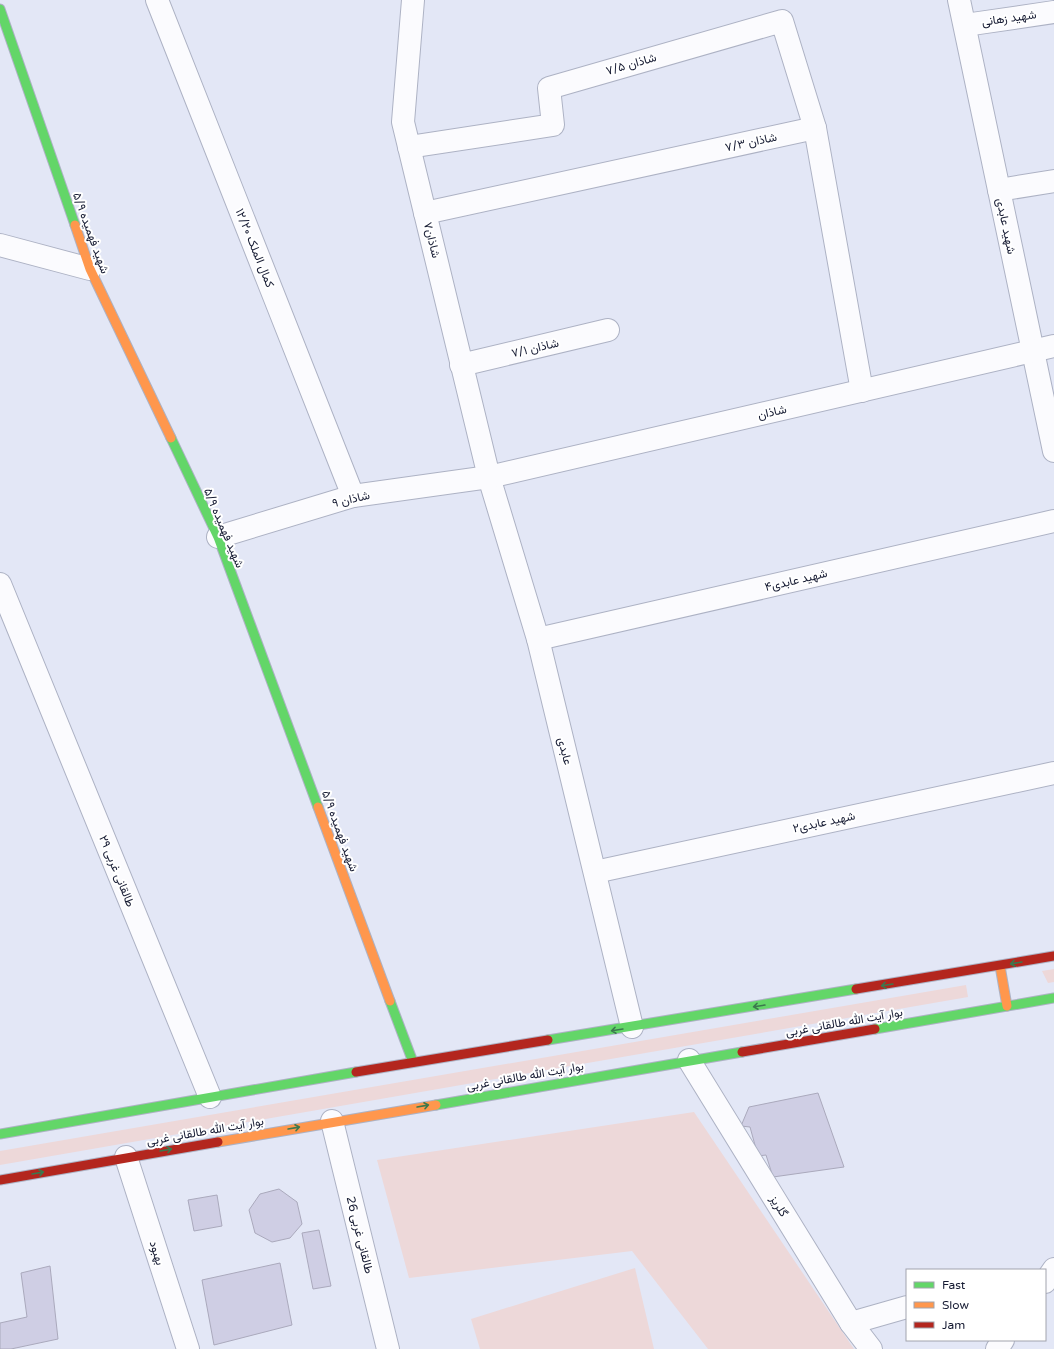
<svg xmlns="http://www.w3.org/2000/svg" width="1054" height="1349" font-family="'Varela Round',Vazirmatn,sans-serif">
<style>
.green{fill:#edd8d9}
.building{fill:#cfcee4;stroke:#aaa9bc}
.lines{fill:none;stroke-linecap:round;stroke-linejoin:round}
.street-casing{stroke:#adb2c4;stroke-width:24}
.fast-casing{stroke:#adb2c4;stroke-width:11}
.slow-casing{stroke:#adb2c4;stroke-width:11}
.jam-casing{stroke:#adb2c4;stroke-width:11}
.street{stroke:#fbfbfe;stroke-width:22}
.fast{stroke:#63d668;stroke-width:9}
.slow{stroke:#ff974d;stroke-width:9}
.jam{stroke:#b3261e;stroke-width:9}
.oneway{stroke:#3c784e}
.labels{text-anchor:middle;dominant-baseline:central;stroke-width:4;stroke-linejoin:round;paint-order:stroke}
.street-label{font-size:12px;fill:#161b33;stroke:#fff}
</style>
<rect width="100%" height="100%" fill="#e3e7f6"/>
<g class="green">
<polygon points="1054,969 1054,982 1048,983 1042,971"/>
<polygon points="966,985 968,997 0,1165 0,1151"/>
<polygon points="694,1112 854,1349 708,1349 632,1251 409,1278 377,1160"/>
<polygon points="635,1268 654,1349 480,1349 471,1319"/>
</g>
<g class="building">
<polygon points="818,1093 844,1167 773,1177 766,1155 758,1156 750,1127 741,1126 749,1107"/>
<polygon points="279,1189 297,1202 302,1224 290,1238 272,1242 255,1233 249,1210 260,1194"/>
<polygon points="217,1195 222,1226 194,1231 188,1200"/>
<polygon points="319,1230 331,1286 313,1289 302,1233"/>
<polygon points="280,1263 292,1325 214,1345 202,1280"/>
<polygon points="50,1266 58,1339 11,1349 0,1349 0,1323 27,1317 21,1273"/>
</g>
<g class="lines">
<g class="street-casing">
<g id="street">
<polyline points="157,0 353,496"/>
<polyline points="413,0 403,122 489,477 538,639 632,1027"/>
<polyline points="959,0 1054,451"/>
<polyline points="965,25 1054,12"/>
<polyline points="409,147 553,125 549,88 782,21 815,128"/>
<polyline points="999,190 1054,181"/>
<polyline points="425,213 815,128 862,391"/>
<polyline points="0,245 90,269"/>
<polyline points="461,365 608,330"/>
<polyline points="218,537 353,496 489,477 1054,346"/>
<polyline points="0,584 210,1097"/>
<polyline points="538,639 1054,521"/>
<polyline points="595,872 1054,773"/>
<polyline points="689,1060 851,1323 871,1349"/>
<polyline points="332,1121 388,1349"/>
<polyline points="126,1157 188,1349"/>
<polyline points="1045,1282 1054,1269"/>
<polyline points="851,1323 907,1307"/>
<polyline points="997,1349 1003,1340"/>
</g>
</g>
<g class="fast-casing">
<g id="fast">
<polyline points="0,9 75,225"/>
<polyline points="171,438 218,537 318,807"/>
<polyline points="390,1001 413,1062"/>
<polyline points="875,1029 1054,998"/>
<polyline points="548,1040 856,989"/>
<polyline points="436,1105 742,1052"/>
<polyline points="0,1134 356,1072"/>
</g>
</g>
<g class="slow-casing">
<g id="slow">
<polyline points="75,225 90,269 171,438"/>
<polyline points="318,807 390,1001"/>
<polyline points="1000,966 1007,1006"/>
<polyline points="218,1142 436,1105"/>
</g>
</g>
<g class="jam-casing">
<g id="jam">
<polyline points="856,989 1054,956"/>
<polyline points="742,1052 875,1029"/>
<polyline points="356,1072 548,1040"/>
<polyline points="0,1180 218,1142"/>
</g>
</g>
<use href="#street" class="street"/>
<use href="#fast" class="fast"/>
<use href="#slow" class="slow"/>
<use href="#jam" class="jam"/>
</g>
<defs><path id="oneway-shaft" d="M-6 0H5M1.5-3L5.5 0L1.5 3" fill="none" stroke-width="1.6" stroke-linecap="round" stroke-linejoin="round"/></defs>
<g class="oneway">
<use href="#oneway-shaft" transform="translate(1016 963) rotate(170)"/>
<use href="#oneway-shaft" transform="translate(887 985) rotate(171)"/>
<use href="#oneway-shaft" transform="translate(759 1006) rotate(171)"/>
<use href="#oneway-shaft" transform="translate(617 1030) rotate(171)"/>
<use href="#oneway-shaft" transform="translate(423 1106) rotate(-10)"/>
<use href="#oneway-shaft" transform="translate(294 1128) rotate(-10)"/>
<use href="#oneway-shaft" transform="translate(166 1150) rotate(-10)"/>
<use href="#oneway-shaft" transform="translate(38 1173) rotate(-10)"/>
</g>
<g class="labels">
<g class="street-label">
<text transform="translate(1009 18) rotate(-8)">شهید زهانی</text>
<text transform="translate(631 64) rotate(-16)">شاذان ۷/۵</text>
<text transform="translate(751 142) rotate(-12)">شاذان ۷/۳</text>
<text transform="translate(1006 226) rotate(78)">شهید عابدی</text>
<text transform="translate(91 233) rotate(70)">شهید فهمیده ۵/۹</text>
<text transform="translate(432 240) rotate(76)">شاذان۷</text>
<text transform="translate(255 248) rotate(68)">کمال الملک ۱۲/۲۰</text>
<text transform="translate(535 348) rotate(-13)">شاذان ۷/۱</text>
<text transform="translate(772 412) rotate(-13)">شاذان</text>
<text transform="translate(351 499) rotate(-13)">شاذان ۹</text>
<text transform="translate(224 528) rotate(67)">شهید فهمیده ۵/۹</text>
<text transform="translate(796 580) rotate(-13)">شهید عابدی۴</text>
<text transform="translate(565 751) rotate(76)">عابدی</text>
<text transform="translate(824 822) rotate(-12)">شهید عابدی۲</text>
<text transform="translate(340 831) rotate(70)">شهید فهمیده ۵/۹</text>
<text transform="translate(117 871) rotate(68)">طالقانی غربی ۲۹</text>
<text transform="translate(844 1022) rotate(-10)">بوار آیت الله طالقانی غربی</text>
<text transform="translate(525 1076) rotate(-10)">بوار آیت الله طالقانی غربی</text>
<text transform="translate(205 1131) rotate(-10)">بوار آیت الله طالقانی غربی</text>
<text transform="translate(779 1206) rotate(58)">گلریز</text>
<text transform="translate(360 1235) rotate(76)">طالقانی غربی 26</text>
<text transform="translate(157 1253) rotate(73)">بهبود</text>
</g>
</g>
<rect x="906" y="1269" width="140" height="72" fill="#ffffff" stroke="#a2a4ad"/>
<rect x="914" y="1282" width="20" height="6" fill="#63d668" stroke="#a2a4ad"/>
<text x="942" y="1289" font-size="12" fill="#161b33">Fast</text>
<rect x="914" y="1302" width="20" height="6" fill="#ff974d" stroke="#a2a4ad"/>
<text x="942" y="1309" font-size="12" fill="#161b33">Slow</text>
<rect x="914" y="1322" width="20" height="6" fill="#b3261e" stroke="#a2a4ad"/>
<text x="942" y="1329" font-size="12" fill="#161b33">Jam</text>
</svg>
